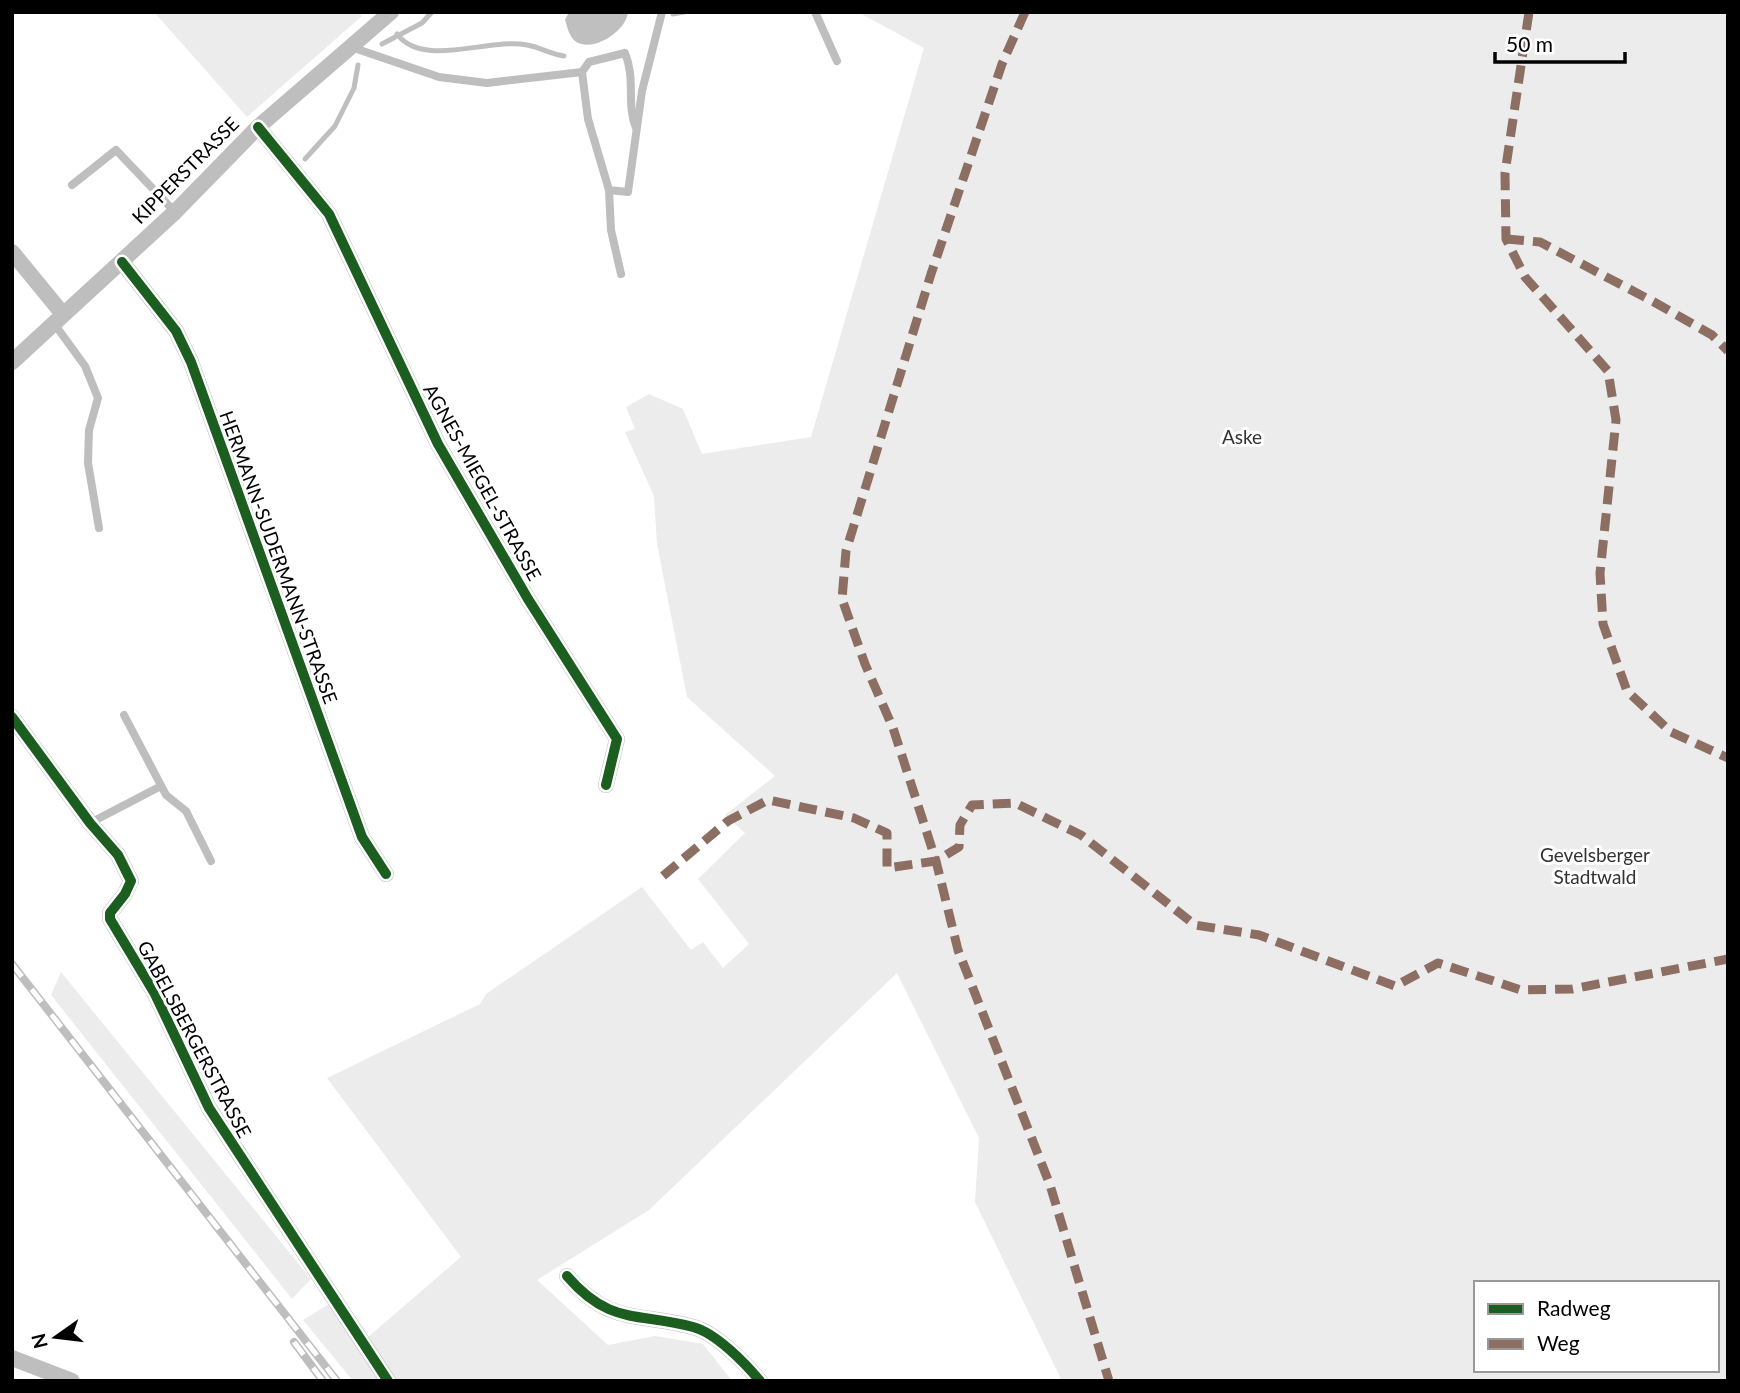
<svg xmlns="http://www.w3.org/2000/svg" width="1740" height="1393" font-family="Lato,sans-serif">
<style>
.green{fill:#ececec;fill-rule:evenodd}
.water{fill:#bfbfbf}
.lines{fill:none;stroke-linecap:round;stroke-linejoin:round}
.stream{stroke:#bfbfbf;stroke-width:5}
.service{stroke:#bebebe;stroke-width:8}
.minor{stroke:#bebebe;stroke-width:16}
.rail-casing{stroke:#bebebe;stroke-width:8}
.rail{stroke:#fff;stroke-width:5;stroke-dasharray:16;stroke-linecap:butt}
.quiet{stroke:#8d6e63;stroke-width:9;stroke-dasharray:18 9;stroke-linecap:butt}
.cycleway-casing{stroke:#fff;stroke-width:15}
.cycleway{stroke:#1b5e20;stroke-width:10}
.labels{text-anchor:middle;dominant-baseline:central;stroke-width:6;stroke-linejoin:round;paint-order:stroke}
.street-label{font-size:19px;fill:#000;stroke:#fff}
.park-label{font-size:19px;fill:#333;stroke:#fff}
</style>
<rect width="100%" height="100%" fill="#fff"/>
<g class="green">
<polygon points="154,12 357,12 362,16 247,117"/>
<path d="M858,12H1728V1381H1062L975,1202L979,1138L897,973L649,1210L537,1280L608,1345L655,1336L703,1344L732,1381H353L303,1320L329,1304L360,1344L461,1257L327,1078L480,1004L486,994L642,887L691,950L703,942L723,968L749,944L698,879L745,833L725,815L775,776L687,697L657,544L654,496L625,432L635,429L626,407L649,394L683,409L702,454L811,437L924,48ZM1476,1283H1717V1370H1476Z"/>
<polygon points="61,972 311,1279 292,1299 51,995"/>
</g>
<path class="water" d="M569,12H628C627,30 593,54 575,41C569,36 567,26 565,20Z"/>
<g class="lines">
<g class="stream">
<polyline points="673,14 684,12"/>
<path d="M397,34C423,69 490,37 527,45C540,47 550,54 564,56"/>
<polyline points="382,44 422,23 432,12"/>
<polyline points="305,159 335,126 354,88 358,65"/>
</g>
<g class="service">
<polyline points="815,12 837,61"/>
<polyline points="351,47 439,77 487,83 582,72 588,119 609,190 628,192 642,91 662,12"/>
<path d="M582,72L589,62L625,53C636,79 626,104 636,128"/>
<polyline points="72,185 116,150 175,212"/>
<polyline points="609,190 611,230 621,274"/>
<polyline points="53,322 85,366 98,398 89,430 88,463 99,528"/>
<polyline points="124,715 166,795 186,811 211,861"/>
<polyline points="90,823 161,786"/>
</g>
<g class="minor">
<polyline points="258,127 329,214 438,444 528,599 617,739 606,785"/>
<polyline points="12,252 62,313"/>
<polyline points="122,262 176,331 191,362 362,837 386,874"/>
<polyline points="12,362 175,212 258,127 391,12"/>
<polyline points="12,717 90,823 118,855 131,881 125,894 110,913 110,919 155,994 209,1108 388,1381"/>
<path d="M567,1276C610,1326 638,1312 693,1327C716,1333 745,1363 760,1381"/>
<polyline points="12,1358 72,1381"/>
</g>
<g class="rail-casing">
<g id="rail">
<polyline points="12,964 337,1381"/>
<polyline points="294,1342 323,1381"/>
</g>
</g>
<use href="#rail" class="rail"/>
<g class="quiet">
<polyline points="1025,12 1002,64 931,274 846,551 842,599 865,664 893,728 936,861 958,950 1050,1185 1109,1381"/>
<polyline points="1529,12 1505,173 1506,239 1525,277 1608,371 1616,420 1600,573 1603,624 1627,691 1671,732 1728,758"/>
<polyline points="1506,239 1540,242 1654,302 1712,335 1728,351"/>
<polyline points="663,876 728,821 768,800 854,818 887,833 887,868 936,861 959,847 960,825 972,805 1015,803 1081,835 1195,925 1259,935 1395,986 1438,963 1521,990 1572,989 1728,959"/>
</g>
<g class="cycleway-casing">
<g id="cycleway">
<polyline points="258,127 329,214 438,444 528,599 617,739 606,785"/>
<polyline points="122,262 176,331 191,362 362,837 386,874"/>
<polyline points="12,717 90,823 118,855 131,881 125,894 110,913 110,919 155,994 209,1108 388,1381"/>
<path d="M567,1276C610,1326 638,1312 693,1327C716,1333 745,1363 760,1381"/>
</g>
</g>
<use href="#cycleway" class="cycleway"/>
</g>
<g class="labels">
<g class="street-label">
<text transform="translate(185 170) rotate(-45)">KIPPERSTRASSE</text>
<text transform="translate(483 482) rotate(61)">AGNES-MIEGEL-STRASSE</text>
<text transform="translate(279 557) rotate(70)">HERMANN-SUDERMANN-STRASSE</text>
<text transform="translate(195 1039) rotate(62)">GABELSBERGERSTRASSE</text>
</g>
<g class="park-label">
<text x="1242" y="436">Aske</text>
<text x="1595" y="854">Gevelsberger<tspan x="1595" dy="22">Stadtwald</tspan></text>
</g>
</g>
<rect width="1740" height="1393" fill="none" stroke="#000000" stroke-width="28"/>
<rect x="1474" y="1281" width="245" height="91" fill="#ffffff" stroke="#999999" stroke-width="2"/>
<rect x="1488" y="1304" width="35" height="10" fill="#1b5e20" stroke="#999999" stroke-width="2"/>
<text x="1537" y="1316" font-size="21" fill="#000000">Radweg</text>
<rect x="1488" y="1339" width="35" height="10" fill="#8d6e63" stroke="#999999" stroke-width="2"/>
<text x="1537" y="1351" font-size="21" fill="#000000">Weg</text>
<g transform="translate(56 1337) rotate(256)" stroke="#ffffff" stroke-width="5" paint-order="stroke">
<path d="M0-5L12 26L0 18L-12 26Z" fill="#000000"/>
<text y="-10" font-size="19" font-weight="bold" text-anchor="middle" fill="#000000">N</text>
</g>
<path d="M1495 52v10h130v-10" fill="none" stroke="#000000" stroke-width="3.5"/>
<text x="1506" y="52" font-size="21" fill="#000000" stroke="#ffffff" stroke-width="5" paint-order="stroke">50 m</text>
</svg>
